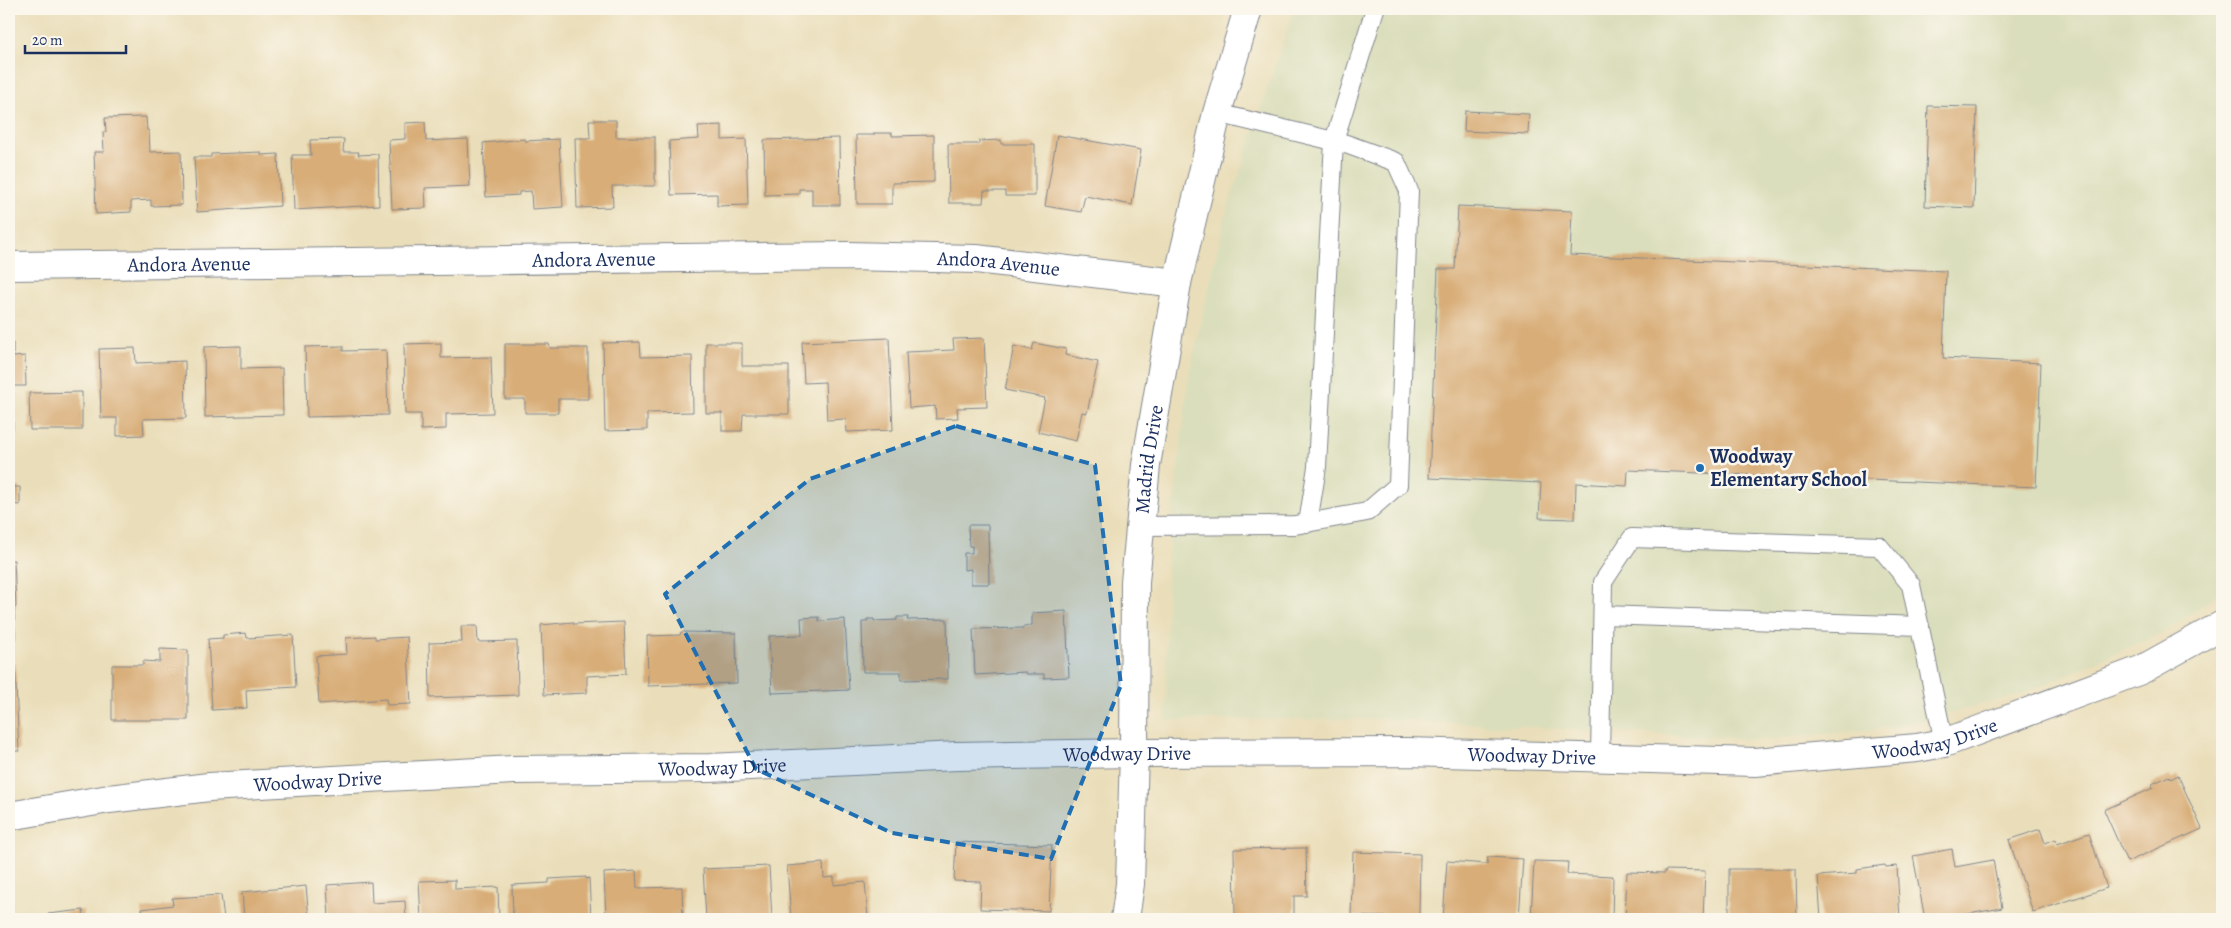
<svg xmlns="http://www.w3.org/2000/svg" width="2231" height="928" font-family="Alegreya,serif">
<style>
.built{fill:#dbdebc}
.building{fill:#d8ad78}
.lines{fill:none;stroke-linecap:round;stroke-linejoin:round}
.service-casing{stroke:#82868c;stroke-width:20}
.minor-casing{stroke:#82868c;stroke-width:30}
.tertiary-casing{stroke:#82868c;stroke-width:30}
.service{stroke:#fff;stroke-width:18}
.minor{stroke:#fff;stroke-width:28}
.tertiary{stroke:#fff;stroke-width:28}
.marked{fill:#1f6fb2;fill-opacity:0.2;stroke:#1f6fb2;stroke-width:4;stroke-dasharray:10 6;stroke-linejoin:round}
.poi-dot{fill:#1f6fb2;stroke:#fbf7ec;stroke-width:2}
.labels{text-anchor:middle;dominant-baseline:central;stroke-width:5;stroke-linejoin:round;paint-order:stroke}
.street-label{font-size:20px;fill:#1b2f5e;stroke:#fbf7ec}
.poi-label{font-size:20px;font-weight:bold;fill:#1b2f5e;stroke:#fbf7ec;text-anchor:start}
</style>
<rect width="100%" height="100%" fill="#fbf7ec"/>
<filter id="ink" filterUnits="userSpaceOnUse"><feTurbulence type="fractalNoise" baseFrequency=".02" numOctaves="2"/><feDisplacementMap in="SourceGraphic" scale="10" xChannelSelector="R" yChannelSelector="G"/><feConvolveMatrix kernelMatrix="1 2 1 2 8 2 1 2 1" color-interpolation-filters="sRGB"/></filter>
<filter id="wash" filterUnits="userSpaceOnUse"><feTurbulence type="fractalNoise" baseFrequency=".0096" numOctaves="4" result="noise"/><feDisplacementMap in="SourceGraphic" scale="20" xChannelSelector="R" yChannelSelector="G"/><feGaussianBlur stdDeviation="1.12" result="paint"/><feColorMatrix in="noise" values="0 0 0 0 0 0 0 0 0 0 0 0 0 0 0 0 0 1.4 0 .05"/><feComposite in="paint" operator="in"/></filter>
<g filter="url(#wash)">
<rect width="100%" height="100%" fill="#eadeba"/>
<polygon class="built" points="1294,9 2222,9 2222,591 2168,630 2025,693 1897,727 1765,740 1383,719 1166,720 1167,562 1189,374 1225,216"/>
<g id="blocks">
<g class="building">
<polygon points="1928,106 1977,107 1974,208 1925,206"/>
<polygon points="1465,111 1529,114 1528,134 1464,131"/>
<polygon points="146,117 147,130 149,131 150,152 181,151 182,205 151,206 151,200 131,201 131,212 96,214 94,152 104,152 103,132 106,132 105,118"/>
<polygon points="589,120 616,120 616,137 655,137 655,186 612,186 613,207 577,208 575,138 590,138"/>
<polygon points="425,122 426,141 468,139 470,186 425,188 426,208 392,209 389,140 405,139 405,123"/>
<polygon points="722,125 722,140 746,139 748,205 717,206 717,194 671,195 669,141 699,139 698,126"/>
<polygon points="874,133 892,133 892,136 934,135 934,182 892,183 892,204 857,204 856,135 874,135"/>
<polygon points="1057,135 1141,150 1132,205 1085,196 1081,212 1045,206"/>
<polygon points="839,138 840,205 812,205 812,189 799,189 799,194 765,195 764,140"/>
<polygon points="344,139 343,152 359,152 358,155 378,154 379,205 294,210 292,155 311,155 310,140"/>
<polygon points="525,139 525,141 559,139 563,207 532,209 531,191 519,192 519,195 486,197 483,143"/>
<polygon points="1001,140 1001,144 1035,144 1035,196 1005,196 1005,191 984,191 983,203 949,203 948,144 979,144 979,141"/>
<polygon points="261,152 261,155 278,154 280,206 197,212 194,157 211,157 211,154"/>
<polygon points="1458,206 1572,211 1570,255 1946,271 1943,358 2041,363 2036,487 1628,470 1627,486 1576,483 1575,519 1539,518 1541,483 1429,478 1438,269 1455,269"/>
<polygon points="889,338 893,430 847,432 846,419 827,420 825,382 804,383 802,342"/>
<polygon points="984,338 987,407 957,408 958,418 936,419 935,406 909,408 906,352 954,350 953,339"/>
<polygon points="640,342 641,357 692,356 693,412 647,413 647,430 605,431 603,343"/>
<polygon points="9,343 13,343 13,357 25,356 26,386 13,386 13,429 9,429"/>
<polygon points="441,343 441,358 491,357 493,413 446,414 446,429 421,430 421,414 405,414 404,344"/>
<polygon points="706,343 742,343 742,366 789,366 789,414 743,414 742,431 722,431 722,413 706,413"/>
<polygon points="1034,343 1066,349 1065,355 1098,362 1087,413 1082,412 1076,441 1038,432 1045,398 1005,390 1014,346 1032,350"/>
<polygon points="505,344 549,344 550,348 588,348 588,399 558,399 558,413 525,413 525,399 505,399"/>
<polygon points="241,346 241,369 282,368 283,415 205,417 204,347"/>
<polygon points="343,346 343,351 386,350 388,415 307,417 305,347"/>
<polygon points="135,348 136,363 185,361 186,418 143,419 144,435 117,436 117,418 101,418 99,349"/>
<polygon points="82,392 82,430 30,430 29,393"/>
<polygon points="9,487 20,487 20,505 9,504"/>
<polygon points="968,525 988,525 989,584 971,584 971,569 964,570 964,553 972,553 972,546 969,546"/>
<polygon points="9,560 14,560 16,607 14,608 15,640 9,640"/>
<polygon points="1066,611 1069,677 1044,678 1044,674 1026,674 1026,672 975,675 973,629 1023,628 1024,626 1032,625 1032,613"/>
<polygon points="819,617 819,621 845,619 849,690 772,693 769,636 802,635 801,618"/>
<polygon points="897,617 908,617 907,620 947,619 948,679 901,680 901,672 863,672 862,622 867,622 867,619 874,619 874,621 897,620"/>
<polygon points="573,622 573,624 624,622 626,674 587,676 587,693 544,695 541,625"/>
<polygon points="461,626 477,626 478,642 517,641 518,695 430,698 429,643 462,642"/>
<polygon points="681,632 736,633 737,683 648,686 647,636 680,635"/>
<polygon points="246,633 247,638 293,635 296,687 246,690 247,708 212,710 208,639 223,638 223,635"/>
<polygon points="375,636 375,639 407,637 411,704 387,705 386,699 319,704 316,656 347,654 346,638"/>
<polygon points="160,649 188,650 188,720 112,720 112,665 143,665 143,661 160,662"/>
<polygon points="15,664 19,751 9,751 9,665"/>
<polygon points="2178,775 2202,829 2127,862 2104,810 2153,788 2152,784 2169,776 2171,779"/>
<polygon points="2040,829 2045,843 2056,839 2057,844 2089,833 2107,888 2033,912 2009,840"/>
<polygon points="956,842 1052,845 1049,911 980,909 981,882 954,881"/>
<polygon points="1306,848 1307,896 1294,896 1294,916 1235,917 1234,849"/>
<polygon points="1952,849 1955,867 1993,860 2002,908 1940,919 1925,919 1913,856"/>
<polygon points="1353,852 1420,854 1419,918 1351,916"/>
<polygon points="1488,857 1523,859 1519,919 1443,919 1447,861 1487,864"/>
<polygon points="1534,861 1568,862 1567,874 1613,876 1612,919 1531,919"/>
<polygon points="823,863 824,878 834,877 834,885 865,882 868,919 791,919 787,866"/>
<polygon points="1885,865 1886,867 1897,866 1900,919 1821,919 1818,876 1857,873 1857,869"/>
<polygon points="769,866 772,919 706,919 703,869"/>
<polygon points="1729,869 1796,869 1797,919 1729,919"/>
<polygon points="1665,870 1705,871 1703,919 1625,919 1627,872 1665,873"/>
<polygon points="636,871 637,888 682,887 683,919 606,919 604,873"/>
<polygon points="586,877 586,879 589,878 591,919 513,919 512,885 549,883 549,879"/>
<polygon points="455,880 455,889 498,887 499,919 421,919 419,881"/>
<polygon points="371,882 372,903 405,901 406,919 329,919 327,885"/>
<polygon points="306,886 309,919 244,919 242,892"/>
<polygon points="221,895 224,919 143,919 142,909 173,905 172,898"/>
<polygon points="83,910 84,919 49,919 48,914"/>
</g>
</g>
</g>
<g filter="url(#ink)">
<use href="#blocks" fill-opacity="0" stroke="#82868c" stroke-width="1"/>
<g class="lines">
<g class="service-casing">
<g id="service">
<polyline points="1308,523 1317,467 1334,141 1375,9"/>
<polyline points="1140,526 1295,525 1367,512 1398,485 1409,191 1396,162 1346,144 1217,113"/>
<polyline points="1603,615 1920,626"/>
<polyline points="1600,758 1603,582 1632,538 1879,546 1911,585 1944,743"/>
</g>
</g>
<g class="minor-casing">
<g id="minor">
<path id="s1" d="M9,266L848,256L976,259L1177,283"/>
<path id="s2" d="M1125,919L1130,884L1134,753L1135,582L1146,465L1177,283L1217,113L1248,9"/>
</g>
</g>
<g class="tertiary-casing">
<g id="tertiary">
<path id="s3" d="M9,816L109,799L209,787L513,770L710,768L957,756L1134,753L1407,752L1755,762L1917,748L1944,743L2141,670L2222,625"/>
</g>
</g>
<use href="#service" class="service"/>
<use href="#minor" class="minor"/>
<use href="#tertiary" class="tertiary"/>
</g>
</g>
<path class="marked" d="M956,426L1095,465L1121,685L1051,859L892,833L756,769L665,594L810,479Z"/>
<circle class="poi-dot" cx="1700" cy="468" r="5"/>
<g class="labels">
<g class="street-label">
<text stroke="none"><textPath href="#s1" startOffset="585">Andora Avenue</textPath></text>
<text stroke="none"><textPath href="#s1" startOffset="180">Andora Avenue</textPath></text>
<text stroke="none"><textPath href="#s1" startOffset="990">Andora Avenue</textPath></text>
<text stroke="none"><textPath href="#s2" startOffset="461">Madrid Drive</textPath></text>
<text stroke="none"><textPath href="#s3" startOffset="1931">Woodway Drive</textPath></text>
<text stroke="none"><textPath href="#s3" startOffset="1121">Woodway Drive</textPath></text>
<text stroke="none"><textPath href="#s3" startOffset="1526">Woodway Drive</textPath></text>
<text stroke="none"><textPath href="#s3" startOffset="716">Woodway Drive</textPath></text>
<text stroke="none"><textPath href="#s3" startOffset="311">Woodway Drive</textPath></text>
</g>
<g class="poi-label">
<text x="1710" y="456">Woodway<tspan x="1710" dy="23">Elementary School</tspan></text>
</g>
</g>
<rect width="2231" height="928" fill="none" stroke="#fbf7ec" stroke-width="30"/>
<path d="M25 45v8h101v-8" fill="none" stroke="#1b2f5e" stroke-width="2.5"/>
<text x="32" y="45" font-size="15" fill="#1b2f5e" stroke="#fbf7ec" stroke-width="4" paint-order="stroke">20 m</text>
</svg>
